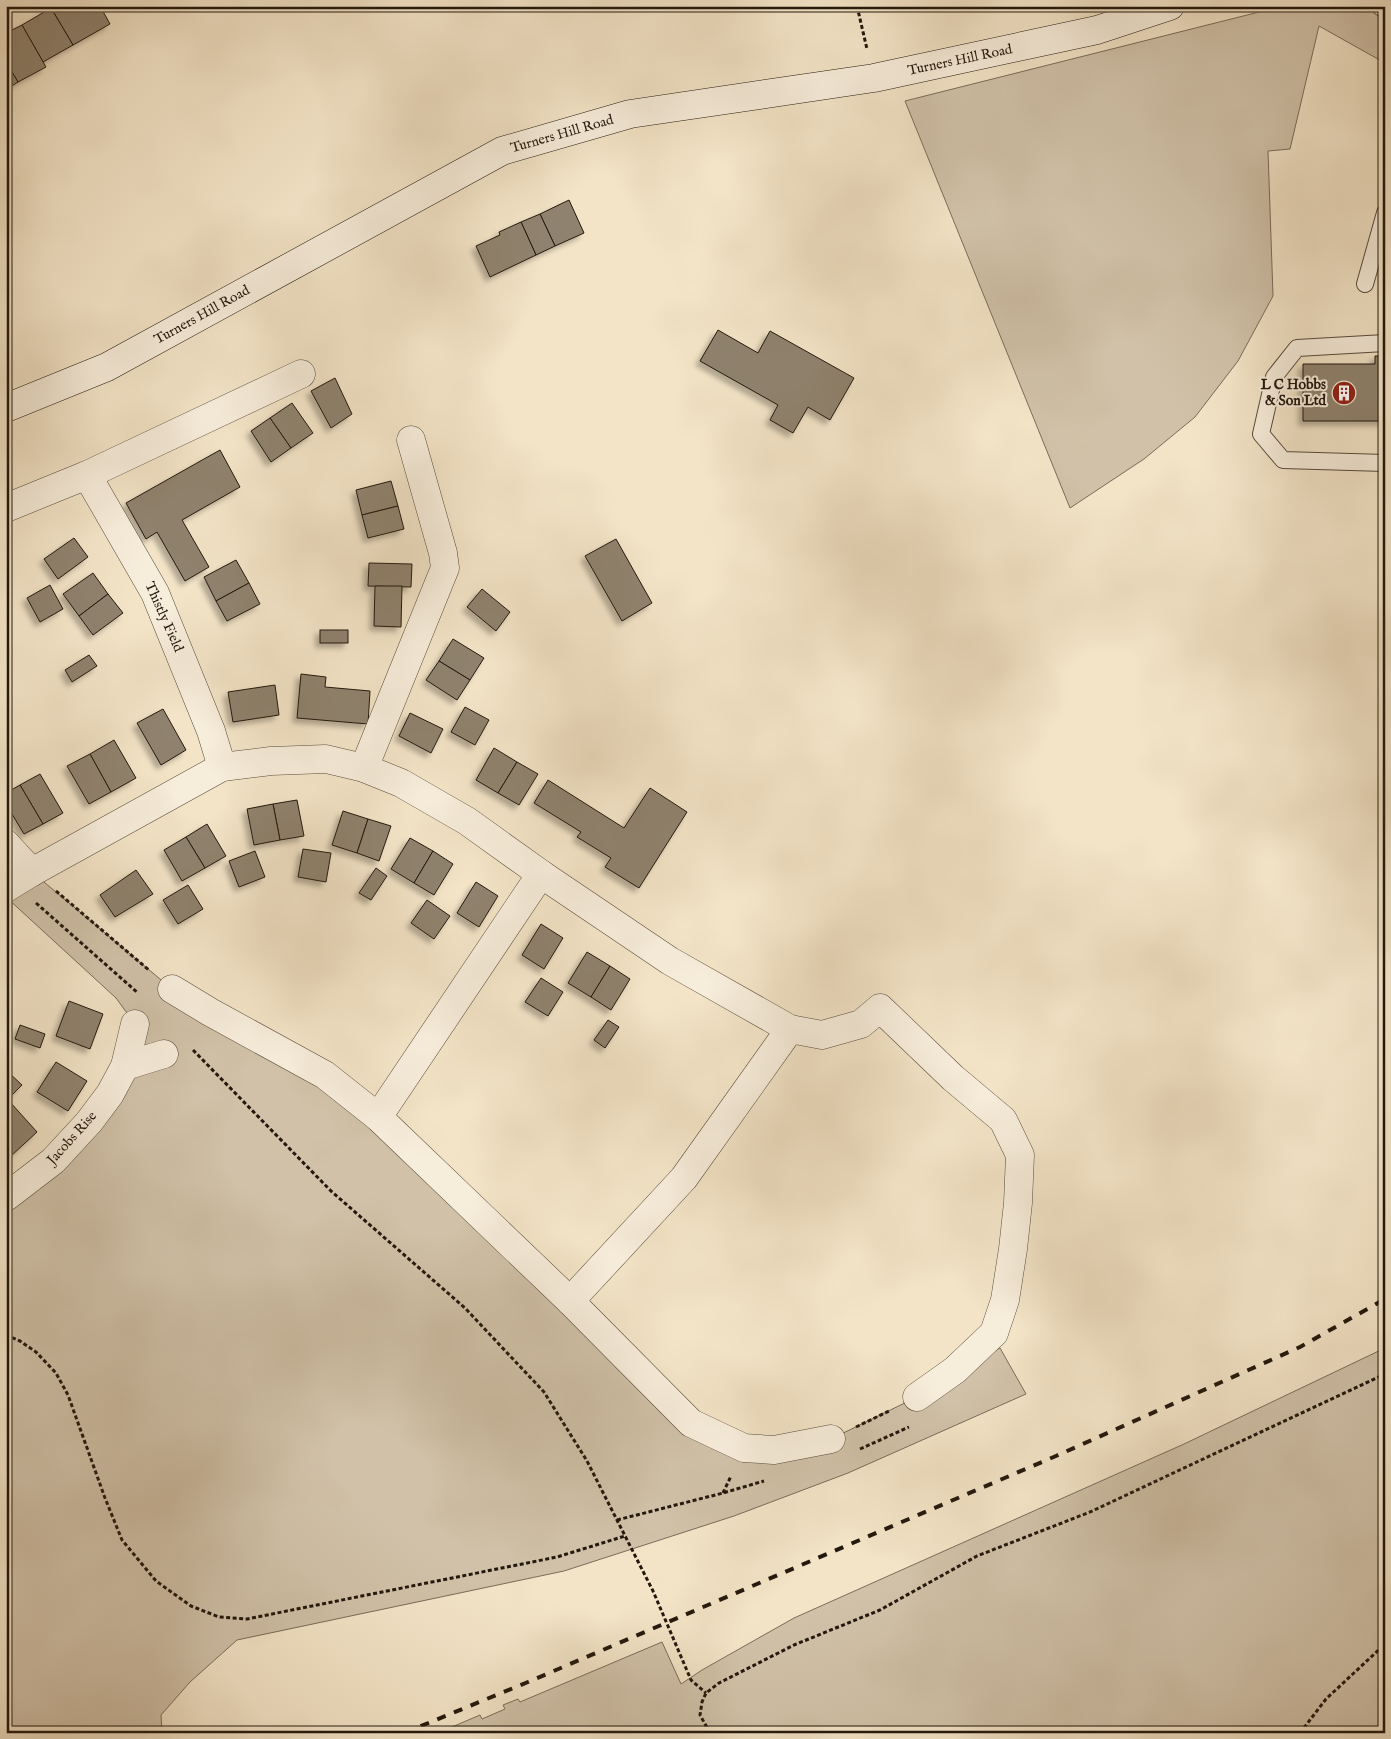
<svg xmlns="http://www.w3.org/2000/svg" width="1391" height="1739" font-family="'IM FELL English',serif">
<style>
.green{fill:#d0c1a8;stroke:#7a6c5b}
.building{fill:#8f826e;stroke:#23180e;filter:url(#shadow)}
.lines{fill:none;stroke-linecap:round;stroke-linejoin:round}
.lane-casing{stroke:#574b3c;stroke-width:18}
.street-casing{stroke:#574b3c;stroke-width:29}
.secondary-casing{stroke:#23180e;stroke-width:29}
.path{stroke:#23180e;stroke-width:3;stroke-dasharray:4 2.5;stroke-linecap:butt}
.lane{stroke:#f7eddb;stroke-width:16}
.street{stroke:#f7eddb;stroke-width:28}
.secondary{stroke:#f7eddb;stroke-width:28}
.rail{stroke:#23180e;stroke-width:4;stroke-dasharray:9 9;stroke-linecap:butt}
.labels{text-anchor:middle;dominant-baseline:central;stroke-width:4;stroke-linejoin:round;paint-order:stroke}
.street-label{font-size:14px;fill:#23180e;stroke:#f7eddb}
.poi-label{font-size:14px;font-weight:bold;fill:#23180e;stroke:#f7eddb;text-anchor:end}
</style>
<defs>
<filter id="shadow"><feDropShadow dx="-4.5" dy="4.5" stdDeviation="2.5" flood-color="#0004"/></filter>
</defs>
<rect width="100%" height="100%" fill="#f3e4c7"/>
<filter id="stains"><feTurbulence type="fractalNoise" baseFrequency=".004" numOctaves="4"/><feColorMatrix values="0 0 0 0 .2 0 0 0 0 .09 0 0 0 0 .02 0 0 0 .5 -.17"/></filter>
<radialGradient id="worn" r=".72"><stop offset=".6" stop-color="#630" stop-opacity="0"/><stop offset="1" stop-color="#630" stop-opacity=".3"/></radialGradient>
<g class="green">
<polygon points="1283,6 1385,6 1385,63 1319,26 1290,149 1268,151 1273,296 1238,361 1195,417 1144,459 1070,508 905,101"/>
<polygon points="32,872 172,989 325,1075 691,1423 744,1448 831,1439 917,1397 955,1370 1000,1348 1026,1394 848,1473 734,1516 564,1571 237,1640 190,1682 161,1715 162,1733 6,1733 6,1197 89,1122 135,1024 116,998 6,897"/>
<polygon points="1385,1348 1385,1733 438,1733 480,1715 482,1719 505,1709 503,1705 518,1699 520,1702 662,1642 681,1684 702,1670 794,1618 1184,1444"/>
</g>
<g class="building">
<polygon points="50,6 100,6 110,24 73,45"/>
<polygon points="51,8 73,45 43,62 22,25"/>
<polygon points="22,25 46,67 18,82 6,62 6,33"/>
<polygon points="6,62 18,82 7,89 6,87"/>
<polygon points="569,200 584,233 555,246 540,214"/>
<polygon points="540,214 555,246 536,255 521,222"/>
<polygon points="521,222 536,255 490,277 476,246 500,235 499,232"/>
<polygon points="718,330 758,353 770,331 854,378 830,420 808,407 793,433 770,420 778,405 700,361"/>
<polygon points="1375,356 1385,356 1385,421 1303,421 1303,364 1375,364"/>
<polygon points="335,378 352,414 331,428 311,391"/>
<polygon points="292,403 313,433 291,448 270,418"/>
<polygon points="270,418 291,448 271,462 251,431"/>
<polygon points="220,450 240,487 182,520 209,567 185,581 157,532 146,539 126,503"/>
<polygon points="391,481 398,506 362,515 356,490"/>
<polygon points="398,506 404,529 368,538 362,515"/>
<polygon points="74,538 88,557 58,579 44,559"/>
<polygon points="616,539 652,603 622,621 585,556"/>
<polygon points="236,560 249,583 216,601 204,577"/>
<polygon points="369,563 412,564 411,587 368,586"/>
<polygon points="93,573 108,594 79,616 63,594"/>
<polygon points="249,583 260,604 227,621 216,601"/>
<polygon points="50,585 63,609 40,622 27,598"/>
<polygon points="375,586 402,586 401,627 374,626"/>
<polygon points="482,589 510,612 496,631 467,607"/>
<polygon points="108,594 123,613 93,635 79,616"/>
<rect x="320" y="630" width="28" height="13"/>
<polygon points="453,639 484,658 470,680 439,661"/>
<polygon points="89,655 97,666 72,682 65,670"/>
<polygon points="439,661 470,680 457,700 426,680"/>
<polygon points="301,674 326,677 325,687 370,691 368,724 297,718"/>
<polygon points="275,685 279,715 233,722 228,692"/>
<polygon points="465,707 489,720 475,745 451,732"/>
<polygon points="163,709 186,750 161,765 137,723"/>
<polygon points="410,713 443,729 431,753 399,736"/>
<polygon points="114,740 136,778 111,792 90,754"/>
<polygon points="494,748 517,762 498,793 476,780"/>
<polygon points="90,754 111,792 89,804 67,766"/>
<polygon points="517,762 538,774 519,805 498,793"/>
<polygon points="40,774 63,813 43,824 20,785"/>
<polygon points="548,780 624,828 650,788 687,812 639,888 605,867 611,858 577,837 581,832 534,803"/>
<polygon points="20,785 43,824 24,834 6,804 6,793"/>
<polygon points="297,800 304,836 280,840 273,804"/>
<polygon points="273,804 280,840 254,845 247,809"/>
<polygon points="343,811 368,819 357,853 332,845"/>
<polygon points="368,819 391,826 379,861 357,853"/>
<polygon points="207,824 226,856 205,868 186,837"/>
<polygon points="186,837 205,868 182,881 164,850"/>
<polygon points="410,838 433,851 414,883 391,869"/>
<polygon points="303,849 331,853 326,882 298,877"/>
<polygon points="255,851 265,877 239,887 229,861"/>
<polygon points="433,851 453,864 434,895 414,883"/>
<polygon points="376,868 387,876 371,900 359,893"/>
<polygon points="136,870 153,894 115,917 100,895"/>
<polygon points="476,882 498,896 479,927 457,913"/>
<polygon points="188,885 203,909 178,924 163,900"/>
<polygon points="427,900 450,916 434,939 411,923"/>
<polygon points="541,924 563,938 544,969 522,955"/>
<polygon points="587,952 610,966 591,997 568,983"/>
<polygon points="610,966 630,979 611,1010 591,997"/>
<polygon points="541,978 563,992 548,1016 525,1002"/>
<polygon points="69,1001 103,1014 90,1049 56,1036"/>
<polygon points="608,1020 619,1027 605,1048 594,1040"/>
<polygon points="20,1025 45,1034 40,1048 15,1039"/>
<polygon points="56,1062 87,1081 68,1111 37,1092"/>
<polygon points="6,1070 22,1085 12,1095 6,1089"/>
<polygon points="10,1102 37,1132 11,1156 6,1151 6,1106"/>
</g>
<g class="lines">
<g class="lane-casing">
<g id="lane">
<polyline points="1379,6 1385,10"/>
<polyline points="1365,284 1385,213"/>
<polyline points="1385,343 1297,348 1274,377 1261,434 1283,460 1385,463"/>
</g>
</g>
<g class="street-casing">
<g id="street">
<polyline points="87,475 155,593 211,731 222,767"/>
<polyline points="6,508 87,475 301,374"/>
<polyline points="364,768 445,568 443,553 411,440"/>
<polyline points="6,844 32,872"/>
<polyline points="6,888 32,872 222,767 271,761 326,759 364,768 401,783 467,821 541,874 670,961 790,1029 822,1035 861,1024 880,1008 953,1078 1003,1120 1020,1155 1018,1203 1013,1249 1005,1300 994,1333 955,1370 917,1397"/>
<polyline points="172,989 210,1012 325,1075 378,1117 570,1301 691,1423 744,1448 774,1450 831,1439"/>
<polyline points="125,1066 164,1054"/>
<polyline points="378,1117 541,874"/>
<polyline points="6,1197 53,1161 89,1122 110,1094 125,1066 135,1024"/>
<polyline points="570,1301 684,1178 790,1029"/>
</g>
</g>
<g class="secondary-casing">
<polyline id="secondary" points="6,408 107,367 502,151 630,114 874,78 1097,30 1170,6"/>
</g>
<g class="path">
<polyline points="857,6 867,49"/>
<polyline points="56,891 150,971"/>
<polyline points="36,903 138,993"/>
<polyline points="193,1050 331,1191 465,1308 544,1392 587,1461 653,1591 691,1680 706,1693"/>
<polyline points="6,1335 20,1341 36,1352 56,1373 68,1395 105,1498 122,1540 156,1581 191,1606 219,1617 247,1619 557,1557 625,1536"/>
<polyline points="856,1427 891,1410"/>
<polyline points="860,1449 909,1427"/>
<polyline points="723,1493 731,1476"/>
<polyline points="617,1520 723,1493 764,1481"/>
<polyline points="710,1733 700,1715 702,1702 706,1693 719,1683 794,1645 880,1610 977,1556 1090,1512 1385,1374"/>
<polyline points="1300,1733 1326,1699 1385,1644"/>
</g>
<use href="#lane" class="lane"/>
<use href="#street" class="street"/>
<use href="#secondary" class="secondary"/>
<polyline class="rail" points="404,1733 528,1682 1056,1456 1300,1347 1385,1299"/>
</g>
<defs>
<g id="building-disc" transform="scale(1.25)"><circle r="9.5" fill="#8f2418" stroke="#f7eddb"/><path d="M-4-6H4V6H1V3H-1V6H-4ZM-2.5-4.3h1.7v1.8h-1.7ZM.8-4.3h1.7v1.8H.8ZM-2.5-1h1.7V.8h-1.7ZM.8-1h1.7V.8H.8Z" fill="#fff"/></g>
</defs>
<g fill-rule="evenodd">
<use href="#building-disc" x="1344" y="393"/>
</g>
<g class="labels">
<g class="street-label">
<text transform="translate(960 60) rotate(-12)">Turners Hill Road</text>
<text transform="translate(562 134) rotate(-16)">Turners Hill Road</text>
<text transform="translate(202 315) rotate(-29)">Turners Hill Road</text>
<text transform="translate(164 617) rotate(66)">Thistly Field</text>
<text transform="translate(72 1138) rotate(-48)">Jacobs Rise</text>
</g>
<g class="poi-label">
<text x="1326" y="385">L C Hobbs<tspan x="1326" dy="16">&amp; Son Ltd</tspan></text>
</g>
</g>
<rect width="1391" height="1739" fill="none" stroke="#f3e4c7" stroke-width="25"/>
<rect x="8" y="8" width="1376" height="1724" fill="none" stroke="#23180e" stroke-width="2.5"/>
<rect x="12" y="12" width="1366" height="1714" fill="none" stroke="#23180e"/>
<rect width="100%" height="100%" filter="url(#stains)"/>
<rect width="100%" height="100%" fill="url(#worn)"/>
</svg>
